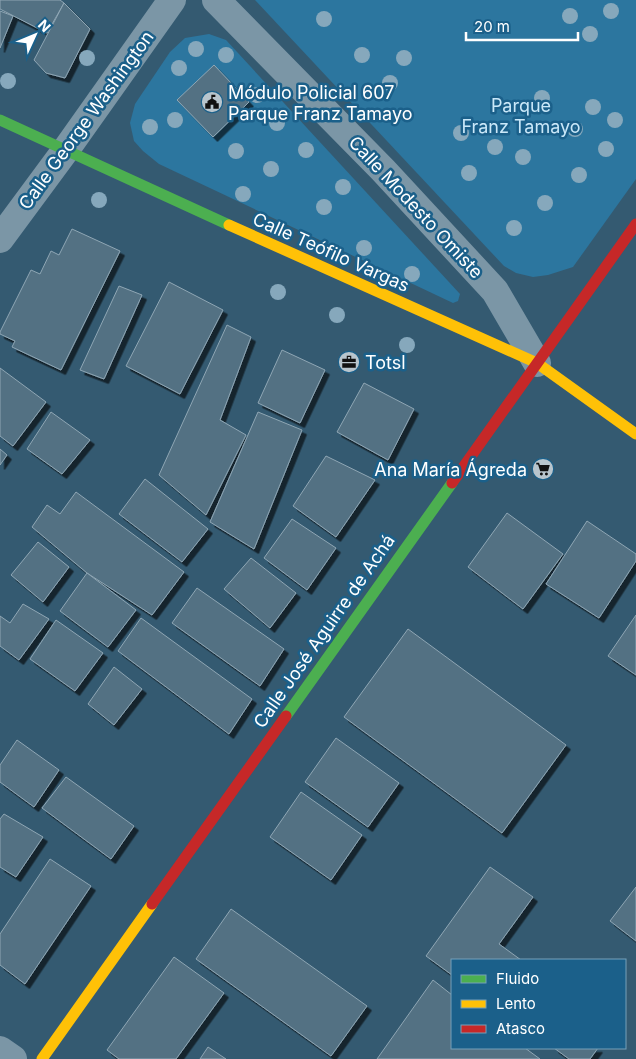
<svg xmlns="http://www.w3.org/2000/svg" width="636" height="1059" font-family="Inter,sans-serif">
<style>
.green{fill:#2c769f}
.building{fill:#527183;stroke:#8fa6b4;filter:url(#shadow)}
.lines{fill:none;stroke-linecap:round;stroke-linejoin:round}
.street{stroke:#7b96a6;stroke-width:28}
.fast{stroke:#4caf50;stroke-width:11}
.slow{stroke:#ffc107;stroke-width:11}
.jam{stroke:#c62828;stroke-width:11}
.tree{fill:#86a8bc}
.labels{text-anchor:middle;dominant-baseline:central;stroke-width:5;stroke-linejoin:round;paint-order:stroke}
.poi-label{font-size:18px;fill:#fff;stroke:#1b608a;text-anchor:start}
.park-label{font-size:18px;fill:#cae8f9;stroke:#1b608a}
.street-label{font-size:18px;fill:#fff;stroke:#1b608a}
</style>
<defs>
<filter id="shadow"><feDropShadow dx="4.5" dy="4.5" stdDeviation="0" flood-color="#0009"/></filter>
</defs>
<rect width="100%" height="100%" fill="#345a71"/>
<g class="green">
<polygon points="255,0 636,0 636,179 573,267 548,275 533,277 516,273 504,266"/>
<polygon points="209,34 226,40 460,294 458,301 453,303 159,164 143,151 134,141 130,123 135,104 170,52 185,38"/>
</g>
<g class="building">
<polygon points="0,0 60,0 64,3 47,33 0,9"/>
<polygon points="64,3 90,29 65,78 46,73 34,60"/>
<polygon points="0,11 13,16 0,48"/>
<polygon points="214,65 249,102 213,137 177,100"/>
<polygon points="72,229 120,251 61,370 12,347 15,341 0,334 0,332 31,270 40,274 51,251 59,255"/>
<polygon points="169,282 223,310 180,394 126,366"/>
<polygon points="119,286 142,295 104,379 80,370"/>
<polygon points="227,325 251,337 220,420 246,435 206,515 159,475"/>
<polygon points="282,350 325,370 300,423 258,403"/>
<polygon points="0,368 46,402 13,446 0,436"/>
<polygon points="364,383 414,409 388,460 337,432"/>
<polygon points="51,412 90,440 62,474 27,449"/>
<polygon points="258,412 302,430 254,549 210,522"/>
<polygon points="0,449 7,455 0,465"/>
<polygon points="326,456 375,480 336,537 293,506"/>
<polygon points="145,479 208,529 182,562 119,514"/>
<polygon points="76,492 184,572 152,615 87,573 32,527 47,505 60,514"/>
<polygon points="507,513 563,554 523,609 468,567"/>
<polygon points="292,519 336,548 307,590 264,558"/>
<polygon points="587,521 636,554 636,561 599,618 546,584"/>
<polygon points="38,542 69,567 43,602 11,575"/>
<polygon points="251,558 296,593 270,628 224,589"/>
<polygon points="87,573 136,610 108,647 60,611"/>
<polygon points="197,588 284,649 260,686 172,623"/>
<polygon points="23,604 49,619 19,660 0,646 0,616 10,623"/>
<polygon points="636,615 636,675 608,656"/>
<polygon points="141,618 252,699 229,734 118,651"/>
<polygon points="56,620 103,653 75,691 30,659"/>
<polygon points="408,629 566,745 502,833 344,717"/>
<polygon points="114,667 142,689 114,725 88,704"/>
<polygon points="336,738 399,783 368,827 305,782"/>
<polygon points="17,740 59,770 34,807 0,782 0,765"/>
<polygon points="66,777 134,826 111,859 42,808"/>
<polygon points="301,792 362,835 331,880 270,837"/>
<polygon points="4,814 43,837 16,877 0,867 0,819"/>
<polygon points="50,859 91,886 25,984 0,965 0,934"/>
<polygon points="490,867 533,897 499,944 521,960 452,960 452,975 426,956"/>
<polygon points="636,887 636,941 610,921"/>
<polygon points="231,909 367,1006 331,1056 196,959"/>
<polygon points="174,957 224,993 176,1059 119,1059 107,1050"/>
<polygon points="433,980 452,995 452,1048 525,1048 540,1059 377,1059"/>
<polygon points="208,1047 226,1059 200,1059"/>
<polygon points="554,1048 598,1048 590,1059 569,1059"/>
</g>
<g class="lines">
<g class="street">
<polyline points="216,0 383,170 495,291 537,363"/>
<polyline points="0,239 65,151 172,0"/>
<polyline points="0,1050 13,1059"/>
</g>
<g class="fast">
<polyline points="0,120 229,225"/>
<polyline points="286,716 452,483"/>
</g>
<g class="slow">
<polyline points="229,225 537,363 636,434"/>
<polyline points="42,1059 152,904"/>
</g>
<g class="jam">
<polyline points="452,483 636,224"/>
<polyline points="152,904 286,716"/>
</g>
</g>
<g class="tree">
<circle cx="611" cy="11" r="8"/>
<circle cx="570" cy="16" r="8"/>
<circle cx="324" cy="19" r="8"/>
<circle cx="590" cy="34" r="8"/>
<circle cx="196" cy="49" r="8"/>
<circle cx="226" cy="55" r="8"/>
<circle cx="362" cy="55" r="8"/>
<circle cx="87" cy="58" r="8"/>
<circle cx="404" cy="58" r="8"/>
<circle cx="179" cy="68" r="8"/>
<circle cx="8" cy="81" r="8"/>
<circle cx="390" cy="83" r="8"/>
<circle cx="257" cy="95" r="8"/>
<circle cx="542" cy="98" r="8"/>
<circle cx="593" cy="107" r="8"/>
<circle cx="175" cy="120" r="8"/>
<circle cx="615" cy="120" r="8"/>
<circle cx="277" cy="123" r="8"/>
<circle cx="150" cy="127" r="8"/>
<circle cx="575" cy="129" r="8"/>
<circle cx="461" cy="133" r="8"/>
<circle cx="495" cy="147" r="8"/>
<circle cx="606" cy="149" r="8"/>
<circle cx="306" cy="150" r="8"/>
<circle cx="236" cy="151" r="8"/>
<circle cx="523" cy="157" r="8"/>
<circle cx="271" cy="169" r="8"/>
<circle cx="469" cy="173" r="8"/>
<circle cx="579" cy="175" r="8"/>
<circle cx="343" cy="187" r="8"/>
<circle cx="243" cy="194" r="8"/>
<circle cx="99" cy="200" r="8"/>
<circle cx="545" cy="203" r="8"/>
<circle cx="324" cy="207" r="8"/>
<circle cx="514" cy="228" r="8"/>
<circle cx="364" cy="248" r="8"/>
<circle cx="412" cy="274" r="8"/>
<circle cx="278" cy="292" r="8"/>
<circle cx="337" cy="315" r="8"/>
<circle cx="407" cy="345" r="8"/>
</g>
<defs>
<g id="civic-disc" transform="scale(1.125)"><circle r="9.5" fill="#b8c5cd" stroke="#1b608a"/><path d="M-.6-6.5H3V-4.5H.6V-3L4-1V1h2V6H-6V1h2V-1L-.6-3ZM-1.2 2.5V6h2.4V2.5Z" fill="#111"/></g>
<g id="office-disc" transform="scale(1.125)"><circle r="9.5" fill="#b8c5cd" stroke="#1b608a"/><path d="M-6-3h4V-5.5h4V-3h4V5H-6ZM-1-4.5V-3h2v-1.5ZM-6 0V1H6V0Z" fill="#111"/></g>
<g id="supermarket-disc" transform="scale(1.125)"><circle r="9.5" fill="#b8c5cd" stroke="#1b608a"/><path d="M-6-5.5h2.5l.6 2H6L4.5 2H-2.5L-4.4-4H-6ZM-1.5 3.2a1.3 1.3 0 1 0 .1 0ZM3 3.2a1.3 1.3 0 1 0 .1 0Z" fill="#111"/></g>
</defs>
<g fill-rule="evenodd">
<use href="#civic-disc" x="212" y="102"/>
<use href="#office-disc" x="349" y="362"/>
<use href="#supermarket-disc" x="543" y="469"/>
</g>
<g class="labels">
<g class="poi-label">
<text x="228" y="92">Módulo Policial 607<tspan x="228" dy="21">Parque Franz Tamayo</tspan></text>
<text x="365" y="362">Totsl</text>
<text x="527" y="469" text-anchor="end">Ana María Ágreda</text>
</g>
<g class="park-label">
<text x="521" y="105">Parque<tspan x="521" dy="21">Franz Tamayo</tspan></text>
</g>
<g class="street-label">
<text transform="translate(86 120) rotate(-54)">Calle George Washington</text>
<text transform="translate(416 207) rotate(47)">Calle Modesto Omiste</text>
<text transform="translate(331 252) rotate(24)">Calle Teófilo Vargas</text>
<text transform="translate(324 631) rotate(-55)">Calle José Aguirre de Achá</text>
</g>
</g>
<rect x="451" y="959" width="175" height="90" fill="#1b608a" stroke="#76a0b9"/>
<rect x="461" y="975" width="25" height="8" fill="#4caf50" stroke="#76a0b9"/>
<text x="496" y="984" font-size="15" fill="#ffffff">Fluido</text>
<rect x="461" y="1000" width="25" height="8" fill="#ffc107" stroke="#76a0b9"/>
<text x="496" y="1009" font-size="15" fill="#ffffff">Lento</text>
<rect x="461" y="1025" width="25" height="8" fill="#c62828" stroke="#76a0b9"/>
<text x="496" y="1034" font-size="15" fill="#ffffff">Atasco</text>
<g transform="translate(35 35) rotate(46)" stroke="#1b608a" stroke-width="4" paint-order="stroke">
<path d="M0-4L9 19L0 12L-9 19Z" fill="#ffffff"/>
<text y="-8" font-size="14" font-weight="bold" text-anchor="middle" fill="#ffffff">N</text>
</g>
<path d="M466 32v8h112v-8" fill="none" stroke="#ffffff" stroke-width="2.5"/>
<text x="474" y="32" font-size="15" fill="#ffffff" stroke="#1b608a" stroke-width="4" paint-order="stroke">20 m</text>
</svg>
